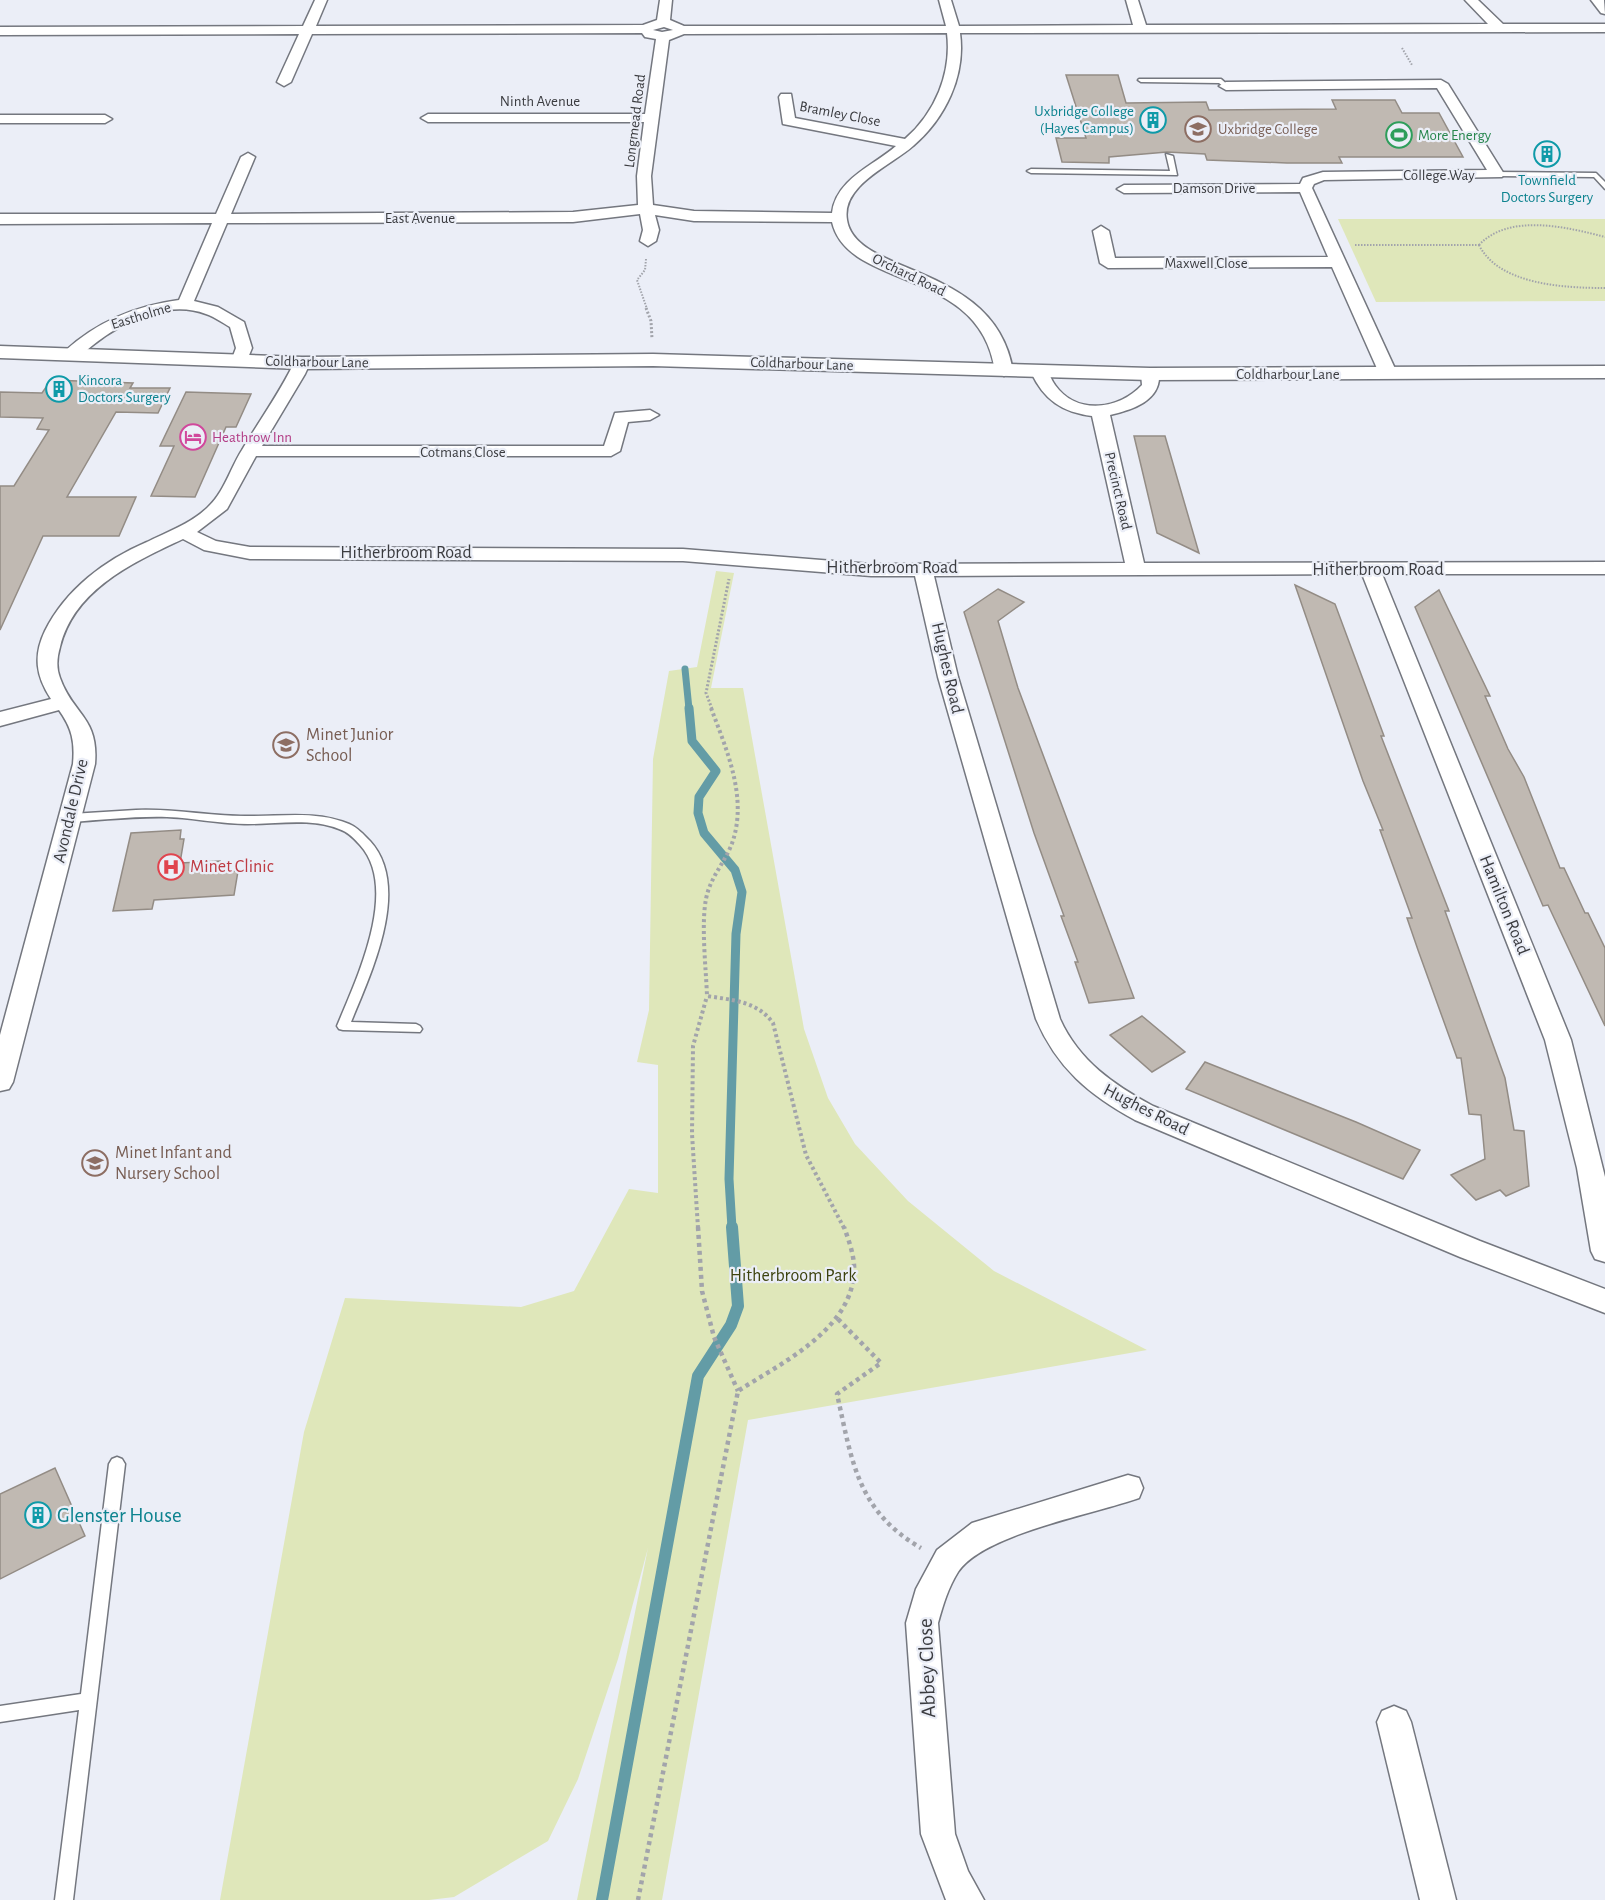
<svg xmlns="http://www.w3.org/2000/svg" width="1605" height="1900" font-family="'Alegreya Sans',sans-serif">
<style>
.green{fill:#dfe7ba}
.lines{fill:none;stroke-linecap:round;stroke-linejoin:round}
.stream-far2{stroke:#639ca6;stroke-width:7}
.stream-far1{stroke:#639ca6;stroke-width:9}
.stream{stroke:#639ca6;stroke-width:12}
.building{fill:#c0b9b2;stroke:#938c85;stroke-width:1.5}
.service-casing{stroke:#74777f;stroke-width:3}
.minor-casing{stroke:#74777f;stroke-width:3}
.tertiary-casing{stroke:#74777f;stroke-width:3}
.path-far3{stroke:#a2a4ab;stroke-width:2;stroke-dasharray:1.5 1.5;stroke-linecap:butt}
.path-far2{stroke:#a2a4ab;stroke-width:3;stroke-dasharray:2 2;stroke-linecap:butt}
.path-far1{stroke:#a2a4ab;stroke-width:4;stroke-dasharray:3 3;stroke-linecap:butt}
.path{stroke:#a2a4ab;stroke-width:4.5;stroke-dasharray:4 4;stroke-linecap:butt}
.service{fill:#fff;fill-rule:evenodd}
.minor{fill:#fff;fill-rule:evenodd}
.tertiary{fill:#fff;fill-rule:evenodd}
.labels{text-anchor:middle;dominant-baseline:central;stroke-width:4.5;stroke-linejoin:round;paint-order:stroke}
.far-street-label{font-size:15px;fill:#3b3c40;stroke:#ebeef7}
.far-culture-label{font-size:15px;fill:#0d838f;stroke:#ebeef7;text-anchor:end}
.far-education-label{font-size:15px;fill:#785e54;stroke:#ebeef7;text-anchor:start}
.far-leisure-label{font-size:15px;fill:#27864d;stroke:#ebeef7;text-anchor:start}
.far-hotel-label{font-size:15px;fill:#b23c85;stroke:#ebeef7;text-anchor:start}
.street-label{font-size:18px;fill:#3b3c40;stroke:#ebeef7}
.education-label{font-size:18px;fill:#785e54;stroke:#ebeef7;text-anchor:start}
.health-label{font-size:18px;fill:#be3a42;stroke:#ebeef7;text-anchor:start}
.park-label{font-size:18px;fill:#3d430f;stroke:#ebeef7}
.near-culture-label{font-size:21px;fill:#0d838f;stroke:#ebeef7;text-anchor:start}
.near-street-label{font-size:21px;fill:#3b3c40;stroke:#ebeef7}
</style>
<rect width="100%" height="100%" fill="#ebeef7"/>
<g class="green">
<polygon points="1338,219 1605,219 1605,301 1376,302"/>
<polygon points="716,571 734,573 711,688 743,688 804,1029 828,1098 855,1144 908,1201 994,1271 1147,1350 748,1420 662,1900 577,1900 648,1548 618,1659 578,1779 548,1841 454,1897 429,1900 220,1900 304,1432 345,1298 521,1307 574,1291 629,1189 658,1193 658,1065 637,1062 649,1010 653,759 669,671 697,667"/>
</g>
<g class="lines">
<polyline class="stream-far2" points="685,669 689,709"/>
<polyline class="stream-far1" points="689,708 692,741 716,771 699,797 698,813 704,833 735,870 742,892 736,934 729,1179 732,1228"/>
<polyline class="stream" points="602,1900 698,1376 731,1325 738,1306 732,1227"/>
</g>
<g class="building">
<polygon points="1066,75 1118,75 1126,103 1206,102 1209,110 1336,109 1332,100 1395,100 1402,113 1439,113 1463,157 1339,157 1342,163 1287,163 1207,160 1205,154 1167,152 1109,157 1109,163 1062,162 1056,138 1086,138"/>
<polygon points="51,380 133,383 130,388 170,388 158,413 116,412 67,497 136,497 119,536 43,536 0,630 0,486 14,486 49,430 37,429 43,418 0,417 0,392 42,393"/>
<polygon points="186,392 251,394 236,427 226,427 195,497 151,496 174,446 160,446"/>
<polygon points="1134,436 1165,436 1199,553 1157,533"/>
<polygon points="1295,585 1335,604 1384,736 1381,736 1449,911 1445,911 1505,1078 1514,1130 1524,1131 1529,1186 1506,1196 1500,1190 1476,1200 1451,1175 1485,1159 1481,1115 1469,1114 1461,1058 1457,1058 1418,950 1407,918 1412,918 1380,830 1383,830 1363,781"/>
<polygon points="998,589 1024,602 998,621 1018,688 1134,998 1089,1003 1075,962 1078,962 1061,916 1064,916 1034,833 964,612"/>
<polygon points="1439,590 1490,696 1485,696 1508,749 1524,777 1560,868 1564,868 1585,913 1588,913 1605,948 1605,1026 1548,905 1543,906 1415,607"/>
<polygon points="181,830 180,839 184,839 180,863 220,861 219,872 238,871 234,895 154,900 152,909 113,911 131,833"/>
<polygon points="1142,1016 1185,1052 1152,1072 1110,1035"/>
<polygon points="1205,1062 1356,1122 1420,1150 1403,1179 1186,1089"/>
<polygon points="55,1468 85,1536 0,1579 0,1494"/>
</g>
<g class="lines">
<g class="service-casing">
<g id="service">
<polygon points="1139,79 1221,79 1229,86 1224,87 1219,83 1141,82 1138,80"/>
<polygon points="1166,154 1173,156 1177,175 1031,173 1027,171 1031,169 1170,171"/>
<polygon points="1494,172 1596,173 1605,182 1605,189 1594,177 1497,176 1494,176"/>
<path d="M136,810C172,808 208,816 245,816C279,817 316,810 349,824C358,828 363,834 370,841C412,887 371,973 351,1022L416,1024L420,1026L422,1029L420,1032L343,1030L339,1029L337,1026C356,980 400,889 360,845C354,838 348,832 339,829C311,818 278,824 248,824C221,824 194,818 167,817C135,816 103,820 71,822L65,818L71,814Z"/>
<polygon points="117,1457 122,1459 125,1464 73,1900 55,1900 79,1710 0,1722 0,1706 81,1694 109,1464 112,1459"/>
</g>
</g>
<g class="minor-casing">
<g id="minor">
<path d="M315,0H327L316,26L643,25L657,20L660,0H672L670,20L684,26H946L939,0H951L959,26L1133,25L1126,0H1138L1146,25L1488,24L1465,0H1478L1503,24H1605V32L960,33C966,76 945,119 913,146C892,165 841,185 847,220C856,277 995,262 1013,371L1004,376L995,371C980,266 848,291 832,222L694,221L655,215L659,230L656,241L648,246L640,241L643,230L640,214L573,222L227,223L194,301L218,307L244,322L252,348L245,365H233L231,361L236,348L230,327C223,323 215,317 206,314C162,297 108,329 77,359H65L63,355L65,351C98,321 135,306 179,300L212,223L0,224V214H216L241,157L248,153L255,157L231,214L573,212L638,205L637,176L644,122H428L421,118L428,114H645L656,39L645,37L642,33L312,34L291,82L284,86L277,82L299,34L0,35V27L303,26ZM664,27L673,30L662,32L653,30ZM947,33C952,73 935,113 905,139L795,118L791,94H781L779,97L783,124L896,146C873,166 836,179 832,213L694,211L653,205L651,176L669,40L684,34Z"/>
<polygon points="1591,0 1604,0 1605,14 1601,13"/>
<polygon points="1441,80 1448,84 1504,174 1502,177 1324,180 1314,184 1312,188 1397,373 1394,377 1388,378 1379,373 1332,267 1108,268 1100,263 1093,231 1101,226 1109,231 1115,258 1328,257 1300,192 1124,193 1117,189 1124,185 1300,184 1303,178 1323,172 1487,170 1437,88 1226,90 1219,86 1226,82"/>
<polygon points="0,115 105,115 112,119 105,123 0,123"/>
<path d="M302,358L310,363L305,374L262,446H604L615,413L650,410L659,415L650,420L628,422L620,451L611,456H256L227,509L197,532L216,541L250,547L683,549L871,564L1125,563L1092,416C1062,412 1044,400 1031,372L1034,368H1046C1050,374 1051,380 1055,385C1077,416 1120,409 1142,385L1141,374L1150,369L1159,374C1161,401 1132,410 1110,415L1144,563L1605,562V574H1382L1571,1040L1605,1177V1262L1595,1259L1591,1251L1577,1168L1545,1040L1362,574L934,576L958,677L1060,1019C1079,1061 1114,1085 1153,1106L1480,1241L1605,1289V1313L1460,1257L1135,1120C1089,1095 1057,1068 1036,1019L938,677L915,576H871L683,561L250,559L204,550L183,539C134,562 74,589 60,647C57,657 56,668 60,678C73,715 99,717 95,764L13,1082L9,1089L0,1091V1035L73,764C75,742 72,728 59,710L0,726V712L51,699C36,676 33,656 45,631C66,589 105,560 147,542C167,532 190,524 207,508C224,493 230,469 242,450C259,421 279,394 294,363Z"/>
<path d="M1128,1475L1139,1478L1143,1488L1139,1498C1094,1514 983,1534 958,1572C948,1588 943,1605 938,1623L955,1834L968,1871L984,1900H946L921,1834L906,1623L916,1589L937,1550L972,1523Z"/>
<polygon points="1394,1706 1406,1711 1411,1722 1456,1900 1420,1900 1377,1722 1382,1711"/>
</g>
</g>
<g class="tertiary-casing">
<polygon id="tertiary" points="0,346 302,357 653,354 1150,368 1605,366 1605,378 1150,380 653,366 302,369 0,358"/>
</g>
<g class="path-far3">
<polyline points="1402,48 1412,65"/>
<polyline points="1355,245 1479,245"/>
<path d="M1479,245C1499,285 1565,288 1605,288"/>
<path d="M1479,245C1509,213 1567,227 1605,237"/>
<polyline points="646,259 645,270 637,280 647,309"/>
</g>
<g class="path-far2">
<polyline points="646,308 651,321 652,339"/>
<polyline points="712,709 706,693 729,579"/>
</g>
<g class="path-far1">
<path d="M711,708C727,751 749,800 731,846C723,865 710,878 706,899C701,925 706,968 707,996C732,1000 757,1001 773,1023L806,1155L844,1228"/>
<polyline points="698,1228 692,1134 693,1046 707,996"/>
</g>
<g class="path">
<polyline points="698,1227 702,1291 714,1337 738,1391"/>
<path d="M838,1319L881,1363L837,1394C852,1461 857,1511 921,1548"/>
<path d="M638,1900L738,1391C778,1365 844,1334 853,1281C857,1262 850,1244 844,1227"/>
</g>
<use href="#service" class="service"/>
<use href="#minor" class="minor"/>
<use href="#tertiary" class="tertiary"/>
</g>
<defs>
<g id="building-ring" transform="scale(1.35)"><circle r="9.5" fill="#ebeef7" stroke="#0f9aa8" stroke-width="1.5"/><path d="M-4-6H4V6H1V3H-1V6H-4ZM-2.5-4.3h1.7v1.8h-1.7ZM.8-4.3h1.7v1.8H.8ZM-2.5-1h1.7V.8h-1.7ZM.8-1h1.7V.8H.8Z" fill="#0f9aa8"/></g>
<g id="university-ring" transform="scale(1.35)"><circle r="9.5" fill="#ebeef7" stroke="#8d6e63" stroke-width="1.5"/><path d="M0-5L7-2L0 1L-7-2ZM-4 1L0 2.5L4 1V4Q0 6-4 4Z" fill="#8d6e63"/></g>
<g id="stadium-ring" transform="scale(1.35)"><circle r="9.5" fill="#ebeef7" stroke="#2e9e5b" stroke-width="1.5"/><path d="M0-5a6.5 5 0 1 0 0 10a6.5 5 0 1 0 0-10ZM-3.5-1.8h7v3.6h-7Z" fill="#2e9e5b"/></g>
<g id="hotel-ring" transform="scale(1.35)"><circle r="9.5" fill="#ebeef7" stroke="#d1479c" stroke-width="1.5"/><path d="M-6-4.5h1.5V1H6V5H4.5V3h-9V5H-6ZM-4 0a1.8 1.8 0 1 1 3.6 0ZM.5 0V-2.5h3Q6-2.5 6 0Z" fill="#d1479c"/></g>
<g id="school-ring" transform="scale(1.35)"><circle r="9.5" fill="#ebeef7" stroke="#8d6e63" stroke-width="1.5"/><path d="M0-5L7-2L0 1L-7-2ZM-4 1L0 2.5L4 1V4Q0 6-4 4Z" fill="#8d6e63"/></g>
<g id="hospital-ring" transform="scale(1.35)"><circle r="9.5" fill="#ebeef7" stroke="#e0444e" stroke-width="1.5"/><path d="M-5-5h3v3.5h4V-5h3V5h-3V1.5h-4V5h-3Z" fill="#e0444e"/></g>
</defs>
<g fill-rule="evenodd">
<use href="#building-ring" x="1153" y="120"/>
<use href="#university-ring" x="1198" y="129"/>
<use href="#stadium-ring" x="1399" y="135"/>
<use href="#building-ring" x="1547" y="154"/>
<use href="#building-ring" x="59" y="389"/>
<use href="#hotel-ring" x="193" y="437"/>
<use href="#school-ring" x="286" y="745"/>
<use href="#hospital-ring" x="171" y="867"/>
<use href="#school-ring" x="95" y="1163"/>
<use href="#building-ring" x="38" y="1515"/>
</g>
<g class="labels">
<g class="far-street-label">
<text x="540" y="101">Ninth Avenue</text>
<text transform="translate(840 114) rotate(11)">Bramley Close</text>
<text transform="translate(635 121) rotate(-83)">Longmead Road</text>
<text x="1439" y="175">College Way</text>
<text x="1214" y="188">Damson Drive</text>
<text x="420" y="218">East Avenue</text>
<text x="1206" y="263">Maxwell Close</text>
<text transform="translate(909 275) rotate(26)">Orchard Road</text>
<text transform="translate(141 316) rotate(-17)">Eastholme</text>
<text transform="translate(317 362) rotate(1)">Coldharbour Lane</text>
<text transform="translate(802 364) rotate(2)">Coldharbour Lane</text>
<text x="1288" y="374">Coldharbour Lane</text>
<text x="463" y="452">Cotmans Close</text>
<text transform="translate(1118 491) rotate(77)">Precinct Road</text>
</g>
<g class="far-culture-label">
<text x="1134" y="111">Uxbridge College<tspan x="1134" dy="17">(Hayes Campus)</tspan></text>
<text x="1547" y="180" text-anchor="middle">Townfield<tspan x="1547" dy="17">Doctors Surgery</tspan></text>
<text x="78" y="380" text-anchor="start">Kincora<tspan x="78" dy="17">Doctors Surgery</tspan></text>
</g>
<g class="far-education-label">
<text x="1218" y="129">Uxbridge College</text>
</g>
<g class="far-leisure-label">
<text x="1418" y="135">More Energy</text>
</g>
<g class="far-hotel-label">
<text x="212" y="437">Heathrow Inn</text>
</g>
<g class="street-label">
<text x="406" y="553">Hitherbroom Road</text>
<text x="892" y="568">Hitherbroom Road</text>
<text x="1378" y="570">Hitherbroom Road</text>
<text transform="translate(947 668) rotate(77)">Hughes Road</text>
<text transform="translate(71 811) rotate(-77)">Avondale Drive</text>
<text transform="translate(1504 905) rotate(68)">Hamilton Road</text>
<text transform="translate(1146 1110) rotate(27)">Hughes Road</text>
</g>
<g class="education-label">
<text x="306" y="735">Minet Junior<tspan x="306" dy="21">School</tspan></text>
<text x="115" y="1153">Minet Infant and<tspan x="115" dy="21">Nursery School</tspan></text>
</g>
<g class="health-label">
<text x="190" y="867">Minet Clinic</text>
</g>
<g class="park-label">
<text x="793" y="1276">Hitherbroom Park</text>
</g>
<g class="near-culture-label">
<text x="57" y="1515">Glenster House</text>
</g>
<g class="near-street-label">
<text transform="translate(927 1668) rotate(-92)">Abbey Close</text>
</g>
</g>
</svg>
